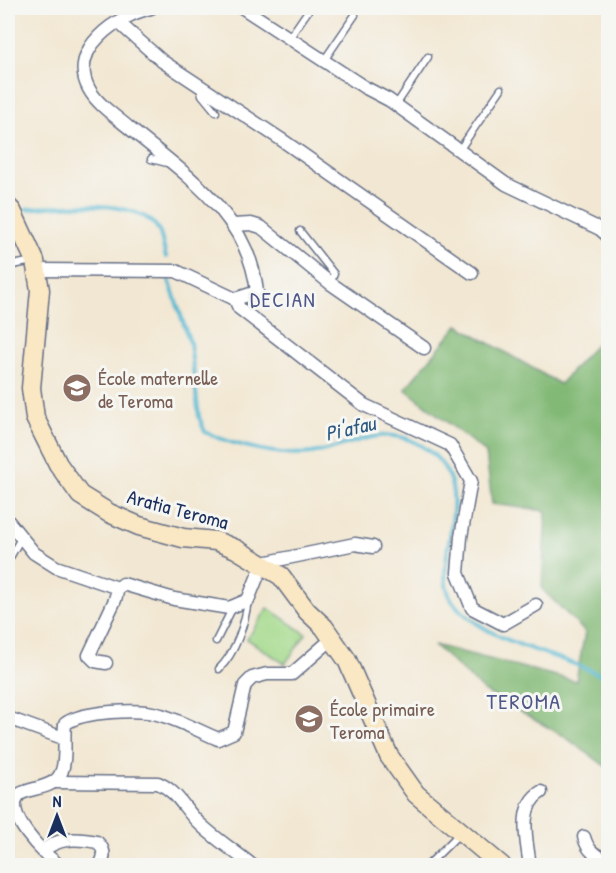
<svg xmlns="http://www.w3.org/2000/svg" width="616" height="873" font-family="'Patrick Hand',sans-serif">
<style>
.green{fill:#a3d98a;stroke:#5f8474;stroke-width:1.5}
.forest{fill:#82b976;stroke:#4e746a;stroke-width:1.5}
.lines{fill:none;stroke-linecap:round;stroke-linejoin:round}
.stream{stroke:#53b8d2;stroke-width:4}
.service-casing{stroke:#666f87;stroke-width:9}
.minor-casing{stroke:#666f87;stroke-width:15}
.secondary-casing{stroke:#666f87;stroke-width:21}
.service{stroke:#fff;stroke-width:6}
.minor{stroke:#fff;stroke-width:12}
.secondary{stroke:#fae7c3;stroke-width:18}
.labels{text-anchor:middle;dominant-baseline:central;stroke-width:6;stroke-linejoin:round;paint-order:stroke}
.education-label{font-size:20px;fill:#785e54;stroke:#f6f6f2;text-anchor:start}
.street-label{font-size:20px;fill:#1b2f5e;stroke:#f6f6f2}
.neighbourhood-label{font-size:21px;letter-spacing:1.5px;fill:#4f578a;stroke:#f6f6f2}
.water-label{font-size:21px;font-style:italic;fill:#2c5881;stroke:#f6f6f2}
.quarter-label{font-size:22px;letter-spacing:1.5px;fill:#4f578a;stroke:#f6f6f2}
</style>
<rect width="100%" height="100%" fill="#f6f6f2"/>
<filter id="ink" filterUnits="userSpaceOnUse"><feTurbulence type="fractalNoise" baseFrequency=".0167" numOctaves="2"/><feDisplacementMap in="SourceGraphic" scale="12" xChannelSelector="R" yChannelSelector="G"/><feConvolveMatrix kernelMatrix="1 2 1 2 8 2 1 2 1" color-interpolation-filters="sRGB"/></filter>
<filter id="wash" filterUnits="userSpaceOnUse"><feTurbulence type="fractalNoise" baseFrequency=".008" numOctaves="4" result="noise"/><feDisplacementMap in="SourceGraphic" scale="24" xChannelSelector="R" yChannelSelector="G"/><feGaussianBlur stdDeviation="1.35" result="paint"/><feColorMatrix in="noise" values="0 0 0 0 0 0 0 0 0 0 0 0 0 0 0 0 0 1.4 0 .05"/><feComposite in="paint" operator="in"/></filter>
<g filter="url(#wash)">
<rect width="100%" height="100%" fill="#f2e7d2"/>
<polygon class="green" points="268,608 306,634 285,664 247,639"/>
<polygon class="forest" points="458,325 560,384 608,331 608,768 565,737 484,691 434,645 576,681 585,632 542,589 546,511 492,504 486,453 405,389"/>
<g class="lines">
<g class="stream">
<path d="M26,209C59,206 132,197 156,226C162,232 163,248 166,257"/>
<path d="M169,280L190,343L199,417L205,432C232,445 281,457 312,453C355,446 386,419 428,450C487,495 420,568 457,607C499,649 560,652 608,679"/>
</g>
</g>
</g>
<g filter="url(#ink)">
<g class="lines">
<g class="service-casing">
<g id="service">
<polyline points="290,37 310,8"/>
<polyline points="325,59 355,15"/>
<polyline points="200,88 202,95 216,112"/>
<polyline points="396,105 428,57"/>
<polyline points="460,149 501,89"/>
<polyline points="151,159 167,163"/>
<polyline points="300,231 334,274 330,283"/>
<polyline points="8,266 33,261"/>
<polyline points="8,561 21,538"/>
<polyline points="216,641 233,607"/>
<path d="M219,669C236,652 245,624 248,600"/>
<polyline points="427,866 460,833"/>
</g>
</g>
<g class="minor-casing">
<g id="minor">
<polyline points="243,8 364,87 389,100 506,184 600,229 608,236"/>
<polyline points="118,22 162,61 282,140 472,273"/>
<polyline points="233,225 251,224 261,227 330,283 424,348"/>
<path d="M36,270L176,271L235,299L257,292C249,214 183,173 128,127C115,116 97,104 89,89C67,49 117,16 151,8"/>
<polyline points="235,299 239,308 364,405 450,445 471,481 461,537 458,573 472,608 503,624 536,605"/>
<polyline points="8,521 34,553 56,567 118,588 123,584 174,599 229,608 248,600 263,563 355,544 373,547"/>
<polyline points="106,663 95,661 89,655 115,600 118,588"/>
<polyline points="8,718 63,738"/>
<path d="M55,782L158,783C179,792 184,810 201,825C217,840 236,852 253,866"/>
<path d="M584,837C588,851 594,855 608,860"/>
<path d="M43,851C58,837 78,838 97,842C105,850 106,857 99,866"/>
<path d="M61,866C45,857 0,811 20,794C31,788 50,788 58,778C68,766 63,739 65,724C81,711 141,708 161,715C181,721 199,731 218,739L234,732L245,685L252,678L267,674H292L325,645L335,640"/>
<path d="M530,866C527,842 517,806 541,792"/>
</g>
</g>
<g class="secondary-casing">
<polyline id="secondary" points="8,207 12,211 35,261 40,290 31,388 35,418 58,464 80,495 109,513 139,526 183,538 216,541 236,549 281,576 307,611 324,627 347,660 389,756 416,794 502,866"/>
</g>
<use href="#service" class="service"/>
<use href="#minor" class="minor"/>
<use href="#secondary" class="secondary"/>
</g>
</g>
<defs>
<g id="school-disc" transform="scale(1.5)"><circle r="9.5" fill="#8d6e63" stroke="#f6f6f2"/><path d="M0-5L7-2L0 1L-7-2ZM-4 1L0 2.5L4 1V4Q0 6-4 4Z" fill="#fff"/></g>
</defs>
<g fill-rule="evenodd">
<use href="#school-disc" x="77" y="388"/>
<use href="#school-disc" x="309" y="719"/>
</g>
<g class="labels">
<g class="education-label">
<text x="98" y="377">École maternelle<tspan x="98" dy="23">de Teroma</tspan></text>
<text x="330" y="708">École primaire<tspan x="330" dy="23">Teroma</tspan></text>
</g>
<g class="street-label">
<text transform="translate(178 509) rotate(15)">Aratia Teroma</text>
</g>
<g class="neighbourhood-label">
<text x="283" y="299">DECIAN</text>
</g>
<g class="water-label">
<text transform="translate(350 428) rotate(-13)">Pi'afau</text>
</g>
<g class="quarter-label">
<text x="524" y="701">TEROMA</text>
</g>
</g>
<rect width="616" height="873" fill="none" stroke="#f6f6f2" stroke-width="30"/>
<g transform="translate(57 816)" stroke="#f6f6f2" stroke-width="4.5" paint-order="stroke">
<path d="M0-4.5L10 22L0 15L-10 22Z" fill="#1b2f5e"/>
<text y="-9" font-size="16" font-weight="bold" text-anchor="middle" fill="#1b2f5e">N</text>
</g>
</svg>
